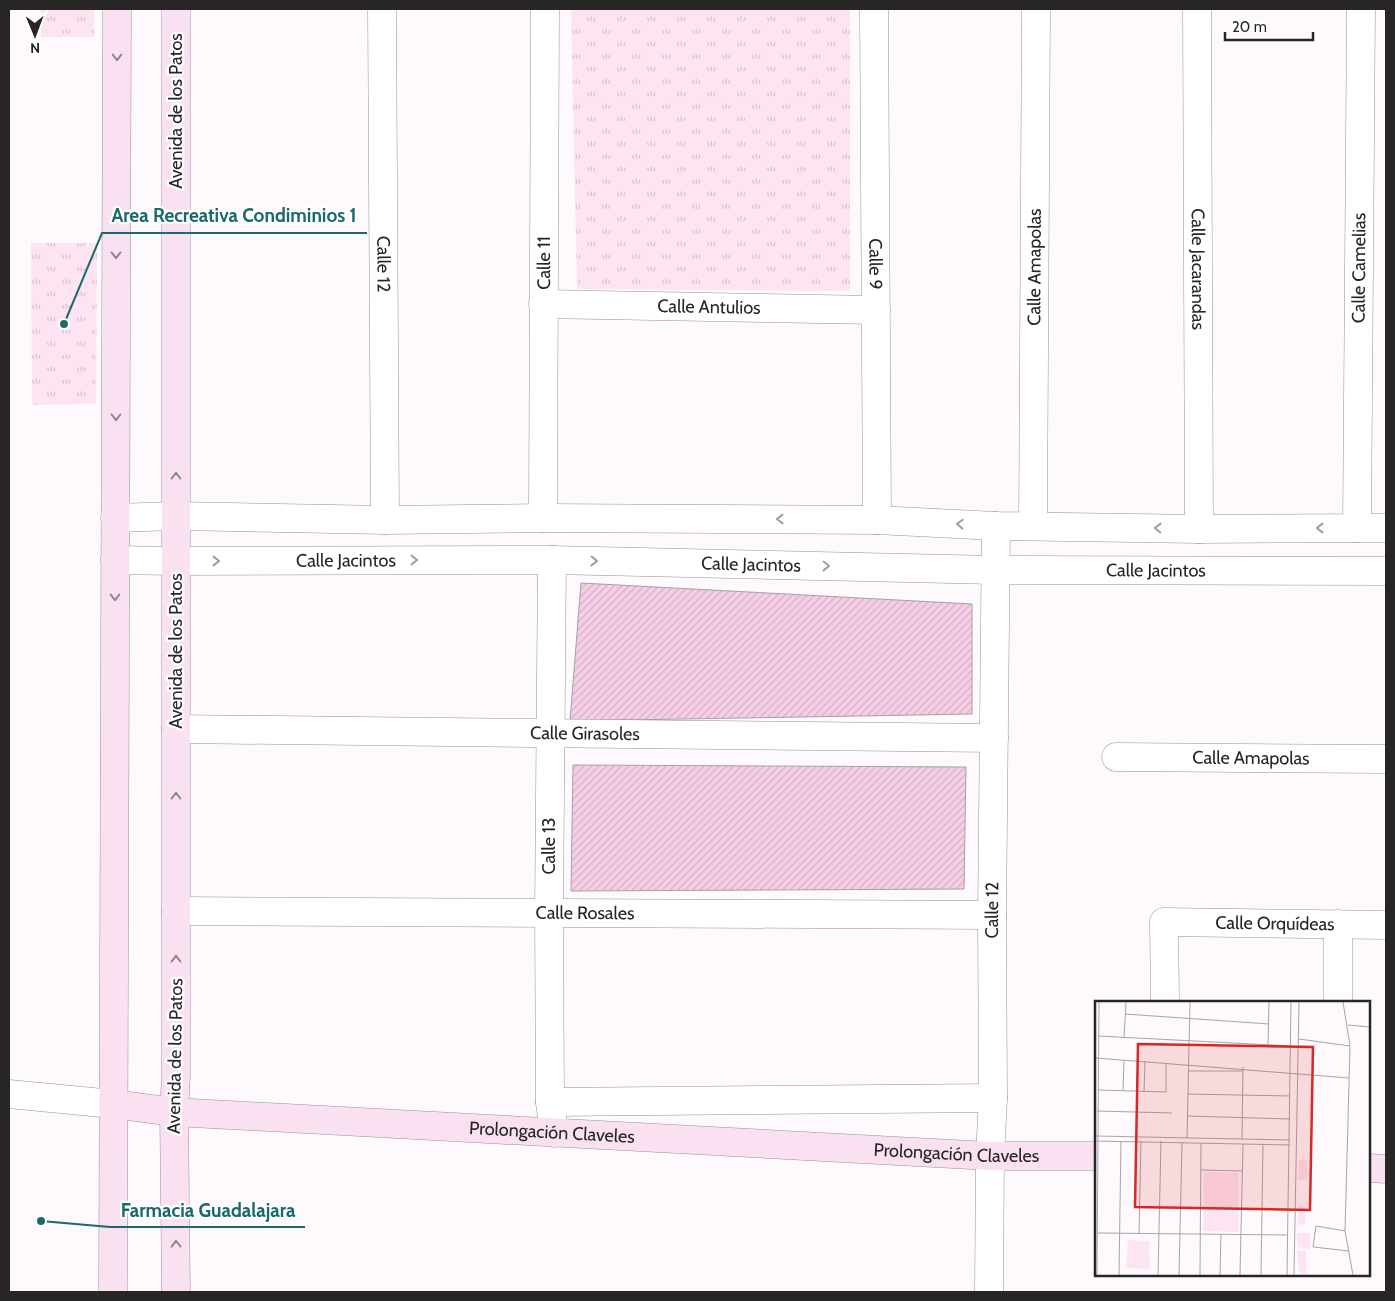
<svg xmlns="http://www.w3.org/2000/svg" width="1395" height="1301" font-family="Cabin,sans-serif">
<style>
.grass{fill:url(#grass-tufts)}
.building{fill:url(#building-hatch);stroke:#a5a1a3}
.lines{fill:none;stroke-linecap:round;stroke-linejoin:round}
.street-casing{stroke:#969294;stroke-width:29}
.secondary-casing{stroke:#969294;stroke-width:29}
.street{stroke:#fff;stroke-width:28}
.secondary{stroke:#fae1f1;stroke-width:28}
.oneway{stroke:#90838c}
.oneway2{stroke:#9e9d9d}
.labels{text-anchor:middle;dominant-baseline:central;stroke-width:4.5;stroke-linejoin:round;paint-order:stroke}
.street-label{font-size:18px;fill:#272526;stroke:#fff}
.inset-road{fill:none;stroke:#a8a4a6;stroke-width:1}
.view{fill:#d62828;fill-opacity:0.15;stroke:#d62828;stroke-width:2.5}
.inset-edge{fill:none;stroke:#272526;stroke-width:2.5}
.leader{fill:none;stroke:#1c696c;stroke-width:2}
.callout-dot{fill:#1c696c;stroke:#fff;stroke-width:2}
.callout-label{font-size:19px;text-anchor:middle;font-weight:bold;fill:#1c696c;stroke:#fff;stroke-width:4.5;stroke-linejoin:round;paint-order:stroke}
</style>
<defs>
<pattern id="grass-tufts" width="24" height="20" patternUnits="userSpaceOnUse" patternTransform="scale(1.25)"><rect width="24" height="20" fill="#fde4f3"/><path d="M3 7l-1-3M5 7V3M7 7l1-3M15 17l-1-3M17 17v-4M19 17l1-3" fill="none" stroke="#d9c3d0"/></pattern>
<pattern id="building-hatch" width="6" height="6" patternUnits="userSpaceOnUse" patternTransform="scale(1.25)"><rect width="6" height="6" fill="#f6cee6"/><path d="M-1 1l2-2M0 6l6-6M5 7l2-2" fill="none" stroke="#d3b1c5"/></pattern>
</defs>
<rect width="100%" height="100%" fill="#fef9fc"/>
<g class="grass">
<rect x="41" y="9" width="53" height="28"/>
<polygon points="571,9 850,9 850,291 577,289"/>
<polygon points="31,243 97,243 96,404 32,405"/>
</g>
<g class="building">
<polygon points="581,583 972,604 972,714 570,721"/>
<polygon points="573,765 966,767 964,889 571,891"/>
</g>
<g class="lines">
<g class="street-casing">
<g id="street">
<path id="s1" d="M382,9L385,520"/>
<path id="s2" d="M874,9L877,520"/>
<path id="s3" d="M1197,9L1199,529"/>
<path id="s4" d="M543,304L876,310"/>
<polyline points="115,518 176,516 385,520 543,518 877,520 996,526 1199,529 1386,528"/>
<path id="s5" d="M543,518L545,9"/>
<path id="s6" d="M1033,526L1036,9"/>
<path id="s7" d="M1357,528L1361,9"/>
<path id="s8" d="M115,560L175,561L552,560L995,570L1386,571"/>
<polyline points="552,560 549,913 550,1102 554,1133"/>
<path id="s9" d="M176,729L994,738"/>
<path id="s10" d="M1116,757L1386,759"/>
<path id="s11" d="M176,911L992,915"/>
<path id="s12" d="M1165,1002L1164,922L1386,925"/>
<polyline points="1338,1002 1338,924"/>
<polyline points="9,1094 113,1104"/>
<polyline points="550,1102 993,1098"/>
<path id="s13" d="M989,1292L990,1156L993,1098L992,915L996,526"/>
</g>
</g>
<g class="secondary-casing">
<g id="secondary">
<polyline points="176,9 176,1077 174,1112 176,1292"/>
<path id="s14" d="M113,1104L174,1112L990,1156H1096"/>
<polyline points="1369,1168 1386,1169"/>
<polyline points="113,1292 117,9"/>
</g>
</g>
<use href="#street" class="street"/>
<use href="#secondary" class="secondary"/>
</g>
<defs><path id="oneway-chevron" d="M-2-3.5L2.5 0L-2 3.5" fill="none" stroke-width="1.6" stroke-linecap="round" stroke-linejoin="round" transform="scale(1.25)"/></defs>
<g class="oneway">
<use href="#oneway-chevron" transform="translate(117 57) rotate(90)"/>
<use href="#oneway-chevron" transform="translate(116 255) rotate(90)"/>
<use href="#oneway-chevron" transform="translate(116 417) rotate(90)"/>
<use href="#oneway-chevron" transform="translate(176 476) rotate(-90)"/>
<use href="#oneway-chevron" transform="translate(115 597) rotate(90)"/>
<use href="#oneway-chevron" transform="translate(176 796) rotate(-90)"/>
<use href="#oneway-chevron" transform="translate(176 959) rotate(-90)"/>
<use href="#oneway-chevron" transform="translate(176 1244) rotate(-91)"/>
</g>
<g class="oneway2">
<use href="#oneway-chevron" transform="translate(780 519) rotate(-180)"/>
<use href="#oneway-chevron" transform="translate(960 524) rotate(-177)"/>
<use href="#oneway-chevron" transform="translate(1158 528) rotate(-179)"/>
<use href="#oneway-chevron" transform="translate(1320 528) rotate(180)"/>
<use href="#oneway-chevron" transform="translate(414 560)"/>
<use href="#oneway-chevron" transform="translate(216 561)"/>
<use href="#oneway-chevron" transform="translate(594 561) rotate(1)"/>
<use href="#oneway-chevron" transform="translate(826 566) rotate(1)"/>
</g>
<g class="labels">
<g class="street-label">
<text transform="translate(176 111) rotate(-90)">Avenida de los Patos</text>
<text stroke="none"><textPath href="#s5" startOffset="255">Calle 11</textPath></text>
<text stroke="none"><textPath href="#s1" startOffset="255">Calle 12</textPath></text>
<text stroke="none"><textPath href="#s2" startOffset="255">Calle 9</textPath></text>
<text stroke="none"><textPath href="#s6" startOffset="259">Calle Amapolas</textPath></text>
<text stroke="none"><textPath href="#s7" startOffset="260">Calle Camelias</textPath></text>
<text stroke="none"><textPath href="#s3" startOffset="260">Calle Jacarandas</textPath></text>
<text stroke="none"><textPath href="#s4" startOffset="166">Calle Antulios</textPath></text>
<text stroke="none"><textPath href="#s8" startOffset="231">Calle Jacintos</textPath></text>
<text stroke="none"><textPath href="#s8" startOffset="636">Calle Jacintos</textPath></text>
<text stroke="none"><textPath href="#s8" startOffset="1041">Calle Jacintos</textPath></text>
<text transform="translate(176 651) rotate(-90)">Avenida de los Patos</text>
<text stroke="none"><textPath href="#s9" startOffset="409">Calle Girasoles</textPath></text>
<text stroke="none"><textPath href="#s10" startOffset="135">Calle Amapolas</textPath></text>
<text transform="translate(549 846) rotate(-90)">Calle 13</text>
<text stroke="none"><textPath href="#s13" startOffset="382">Calle 12</textPath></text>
<text stroke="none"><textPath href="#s11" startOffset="409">Calle Rosales</textPath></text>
<text stroke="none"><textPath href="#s12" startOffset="191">Calle Orquídeas</textPath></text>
<text transform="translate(175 1056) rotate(-89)">Avenida de los Patos</text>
<text stroke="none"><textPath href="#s14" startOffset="440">Prolongación Claveles</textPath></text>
<text stroke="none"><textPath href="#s14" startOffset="845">Prolongación Claveles</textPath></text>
</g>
</g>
<g transform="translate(1095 1001)">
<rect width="275" height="275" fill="#fef9fc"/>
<path d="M204,158L212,159V179H203ZM109,171L143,172L144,231L108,230ZM203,204L210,205V223L203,224ZM202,232H215V248L202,246ZM33,239L54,240L55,268L31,267ZM202,250H211V273L204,271Z" fill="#fde4f3"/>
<path class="inset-road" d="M248,1L255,45L250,230L258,274M30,13L174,23M253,24L275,26M3,35L196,45M29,37L31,1M204,38L255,45M173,44L174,1M1,57L254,77M93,70H148M3,89L71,91V62M28,90L29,59M49,91L50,60M93,93L195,95M2,110L77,112M92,115L195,118M1,135L195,139M92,137L95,1M147,138L148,66M0,140L195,144M106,169L148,170M250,230L221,225L218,246L254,250M3,232L193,234M44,232L46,140M2,274L4,1M24,274L26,140M63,274L66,140M84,274L87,141M105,274L106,142M125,274L126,233M145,274L148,143M166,274L168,143M192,274L196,1M199,274L204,1"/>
<path class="view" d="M43,43L218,46L215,209L40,206Z"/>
<rect width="275" height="275" class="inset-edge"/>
</g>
<path class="leader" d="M64 324L102 233H367M41 1221L110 1227H305"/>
<g class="callout-dot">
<circle cx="64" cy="324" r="5"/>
<circle cx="41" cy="1221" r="5"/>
</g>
<g class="callout-label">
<text x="234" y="222">Area Recreativa Condiminios 1</text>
<text x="208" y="1217">Farmacia Guadalajara</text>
</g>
<rect width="1395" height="1301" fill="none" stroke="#272526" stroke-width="20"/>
<g transform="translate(35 35) rotate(179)" stroke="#ffffff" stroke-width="4" paint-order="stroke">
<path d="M0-4L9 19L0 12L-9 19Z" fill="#272526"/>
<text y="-8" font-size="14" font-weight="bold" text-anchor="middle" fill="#272526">N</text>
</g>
<path d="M1225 32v8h88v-8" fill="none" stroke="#272526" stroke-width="2.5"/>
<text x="1232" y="32" font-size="15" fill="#272526" stroke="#ffffff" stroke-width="4" paint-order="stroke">20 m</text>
</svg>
